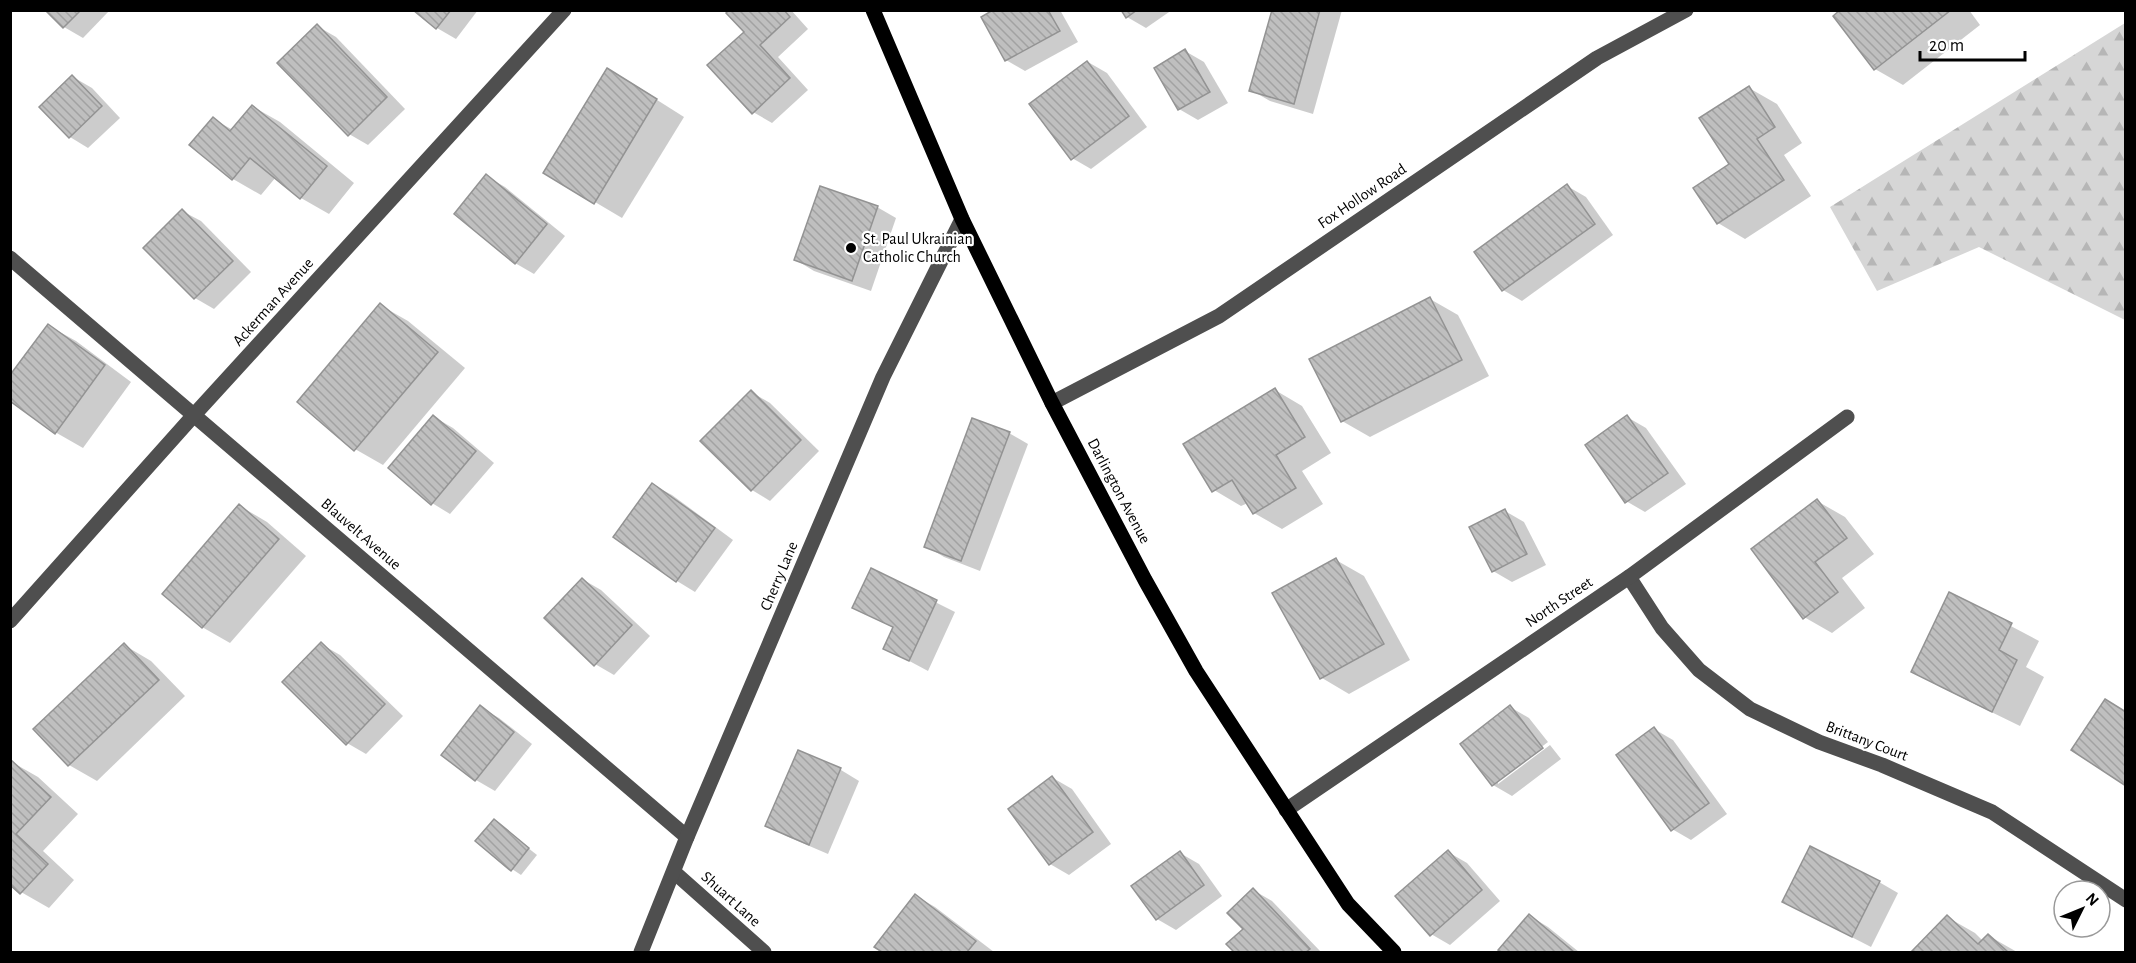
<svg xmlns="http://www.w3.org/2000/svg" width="2136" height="963" font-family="'Alegreya Sans',sans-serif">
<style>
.forest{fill:url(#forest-firs)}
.shadow{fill:#0003}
.building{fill:url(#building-back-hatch);stroke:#939393;stroke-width:1.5}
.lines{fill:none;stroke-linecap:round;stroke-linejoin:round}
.minor{stroke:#4f4f4f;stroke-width:15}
.major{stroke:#000;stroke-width:15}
.poi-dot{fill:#000;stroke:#fff;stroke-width:2}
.labels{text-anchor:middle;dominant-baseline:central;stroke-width:4.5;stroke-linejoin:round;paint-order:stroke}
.street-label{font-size:16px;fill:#000;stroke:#fff}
.poi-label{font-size:16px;fill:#000;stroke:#fff;text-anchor:start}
</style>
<defs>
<pattern id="forest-firs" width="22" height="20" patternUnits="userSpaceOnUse" patternTransform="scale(1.5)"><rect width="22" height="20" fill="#d6d6d6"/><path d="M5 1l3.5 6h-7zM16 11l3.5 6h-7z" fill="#b6b6b6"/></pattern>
<pattern id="building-back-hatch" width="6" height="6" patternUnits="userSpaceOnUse" patternTransform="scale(1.5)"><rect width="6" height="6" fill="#bfbfbf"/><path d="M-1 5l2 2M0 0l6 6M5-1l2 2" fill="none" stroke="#a2a2a2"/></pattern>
</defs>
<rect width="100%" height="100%" fill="#fff"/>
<polygon class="forest" points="2125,23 2125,320 1979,247 1877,291 1830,207"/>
<g class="shadow">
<polygon points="47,10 110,10 83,38 64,27"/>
<polygon points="416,10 478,10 456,39 437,28"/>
<polygon points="732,10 791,10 808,29 778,57 808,90 772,123 753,112 746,32"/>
<polygon points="996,10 1060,10 1078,42 1025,71 1006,60"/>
<polygon points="1123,10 1172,10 1146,28 1127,17"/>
<polygon points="1274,10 1342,10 1313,114 1270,101 1251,90"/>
<polygon points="1842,10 1969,10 1980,25 1903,85 1875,69"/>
<polygon points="317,26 336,37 405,109 368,145 349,134"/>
<polygon points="1185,51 1204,62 1228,103 1198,120 1179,109"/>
<polygon points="1088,62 1107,73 1147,127 1091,169 1072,158"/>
<polygon points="73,77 92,88 120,118 88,148 70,137"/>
<polygon points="635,86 684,117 622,218 595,202"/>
<polygon points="1749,88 1777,104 1802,143 1784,155 1811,196 1745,239 1718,223"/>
<polygon points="252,106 280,122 354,183 329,214 301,198 276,177 261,195 233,179 191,145 213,119 233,130"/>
<polygon points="486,176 505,187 565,236 534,274 515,263"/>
<polygon points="1567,186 1586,197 1613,235 1522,301 1503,290"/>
<polygon points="877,207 896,218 871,291 814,271 796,260"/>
<polygon points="182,211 201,221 251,272 214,309 195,298"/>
<polygon points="1430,299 1458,315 1489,376 1370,437 1342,421"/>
<polygon points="380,305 408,321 465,368 383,465 355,449"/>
<polygon points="49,326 76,341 131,382 83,448 55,432"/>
<polygon points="1275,390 1302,406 1331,453 1302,471 1323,504 1282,529 1254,513 1248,503 1241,506 1214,490"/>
<polygon points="751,392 770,403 819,451 770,501 752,490"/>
<polygon points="434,417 453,428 494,463 450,514 432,503"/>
<polygon points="1627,417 1646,428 1686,484 1645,512 1626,501"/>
<polygon points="1009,433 1028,444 980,571 944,557 926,546"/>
<polygon points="653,485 672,495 733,540 695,592 677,581 615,537"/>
<polygon points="1817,501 1845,517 1874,554 1842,578 1865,608 1832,633 1804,617"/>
<polygon points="240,506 267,522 306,556 230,643 202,627"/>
<polygon points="1505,511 1524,522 1546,565 1512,582 1493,571"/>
<polygon points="1336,560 1364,576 1410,660 1349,694 1322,678"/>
<polygon points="871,570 955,612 928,671 885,648 894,628 854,608"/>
<polygon points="582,579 601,590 650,636 614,675 595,664"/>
<polygon points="1950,594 2039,641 2026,667 2044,677 2020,726 1940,687 1912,671"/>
<polygon points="321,644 340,655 403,716 366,754 347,743"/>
<polygon points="124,645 151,661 185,696 97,781 69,765 35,730"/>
<polygon points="480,707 499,718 532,744 495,791 476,780 444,755"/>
<polygon points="1510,707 1529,718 1548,742 1498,780 1498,784 1550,745 1561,759 1512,796 1493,785"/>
<polygon points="1654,729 1673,740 1727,814 1691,840 1672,829"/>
<polygon points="798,752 841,770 859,781 828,854 786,836 767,825"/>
<polygon points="10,761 38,777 78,814 43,851 74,880 49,908 21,892 12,884"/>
<polygon points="1053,778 1072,789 1111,844 1069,875 1050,864"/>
<polygon points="494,821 537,855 521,875 512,869"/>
<polygon points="1448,852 1467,863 1500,901 1450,945 1431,934"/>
<polygon points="1180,853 1199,864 1222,896 1176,930 1157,919"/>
<polygon points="1879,882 1898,893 1871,947 1803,912"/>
<polygon points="1253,890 1272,901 1321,952 1236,952 1228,944 1245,929"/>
<polygon points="916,896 935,907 994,952 884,952 876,947"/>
<polygon points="1530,916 1548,927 1579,952 1503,952 1500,950"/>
<polygon points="1947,917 1975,933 1983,941 1989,936 2017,952 1913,952"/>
</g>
<g class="building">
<polygon points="45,10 81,10 63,28"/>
<polygon points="413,10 451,10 436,29"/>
<polygon points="729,10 784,10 790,17 760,45 790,78 752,114 707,65 744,32 726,13"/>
<polygon points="993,10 1048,10 1060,31 1005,61 981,17"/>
<polygon points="1121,10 1137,10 1126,18"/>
<polygon points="1272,10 1320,10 1294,104 1249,91"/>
<polygon points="1840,10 1951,10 1874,70 1833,16"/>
<polygon points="317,24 387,97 348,136 277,63"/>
<polygon points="1185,49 1210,92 1178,110 1154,68"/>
<polygon points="1087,61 1129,116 1071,160 1029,104"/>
<polygon points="607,68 657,99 594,204 543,173"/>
<polygon points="72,75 102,106 69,138 39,107"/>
<polygon points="1749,86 1775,127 1757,139 1784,180 1717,224 1693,188 1729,164 1699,118"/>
<polygon points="252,105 327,166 300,199 250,158 232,180 189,145 213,117 230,131"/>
<polygon points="486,174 547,224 515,264 454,214"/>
<polygon points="1567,184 1595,224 1502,291 1474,252"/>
<polygon points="820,186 878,206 852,281 794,260"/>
<polygon points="182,209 233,261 194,299 143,248"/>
<polygon points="1430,297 1462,360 1341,422 1309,359"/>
<polygon points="380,303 438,352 354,451 297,402"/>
<polygon points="48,324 105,365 55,434 10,401 10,375"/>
<polygon points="1275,388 1305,437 1276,455 1296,488 1253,514 1232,480 1212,492 1183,444"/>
<polygon points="751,390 801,440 751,491 700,441"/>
<polygon points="433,415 476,451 431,505 388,468"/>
<polygon points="1627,415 1668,473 1625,503 1585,445"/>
<polygon points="972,418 1010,432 961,561 924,547"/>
<polygon points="652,483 715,528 676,582 613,537"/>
<polygon points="1817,499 1847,538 1815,562 1838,592 1803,619 1751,549"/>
<polygon points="239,504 279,539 202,628 162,594"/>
<polygon points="1505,509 1527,554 1492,572 1469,527"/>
<polygon points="1336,558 1384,644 1320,679 1272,593"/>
<polygon points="871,568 937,600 909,661 883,649 893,627 852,608"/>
<polygon points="582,578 632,625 594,666 544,618"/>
<polygon points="1949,592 2012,623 1999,650 2017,660 1992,712 1911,672"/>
<polygon points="321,642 385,704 346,745 282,682"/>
<polygon points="124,643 159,680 68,766 33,729"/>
<polygon points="2105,699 2126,712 2126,786 2071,750"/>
<polygon points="480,705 514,732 475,781 441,755"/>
<polygon points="1510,705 1543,748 1492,786 1460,744"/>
<polygon points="1654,727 1709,803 1671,831 1616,755"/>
<polygon points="798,750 841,768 809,845 765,826"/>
<polygon points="10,759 51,797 16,834 48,864 20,894 10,885"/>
<polygon points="1052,776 1093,832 1049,865 1008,809"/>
<polygon points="494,819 529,848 511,871 475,841"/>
<polygon points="1810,846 1880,881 1852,937 1782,902"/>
<polygon points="1448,850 1482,890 1430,936 1395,896"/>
<polygon points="1180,851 1204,885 1156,920 1131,886"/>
<polygon points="1253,888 1310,949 1306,952 1234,952 1226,944 1243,929 1227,913"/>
<polygon points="915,894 976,941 967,952 882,952 874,947"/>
<polygon points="1529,914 1574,952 1501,952 1498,950"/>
<polygon points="1947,915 1978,944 1988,934 2008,952 1911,952"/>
</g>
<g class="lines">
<g class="minor">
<polyline points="10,258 687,837"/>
<polyline points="1052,403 1219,316 1597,58 1686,10"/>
<polyline points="1629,577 1662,628 1699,670 1750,709 1819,742 1882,765 1992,812 2126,900"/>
<polyline points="10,621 194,415 564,10"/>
<polyline points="1286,810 1629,577 1847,417"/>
<polyline points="674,872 764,952"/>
<polyline points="641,952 687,837 883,377 962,219"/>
</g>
<polyline class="major" points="873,10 962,219 1052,403 1145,580 1196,671 1348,904 1394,952"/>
</g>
<circle class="poi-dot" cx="851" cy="248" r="6"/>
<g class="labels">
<g class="street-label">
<text transform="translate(1362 196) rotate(-34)">Fox Hollow Road</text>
<text transform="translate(273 302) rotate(-48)">Ackerman Avenue</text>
<text transform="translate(1119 491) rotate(62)">Darlington Avenue</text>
<text transform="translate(361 534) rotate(41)">Blauvelt Avenue</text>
<text transform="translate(779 576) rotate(-67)">Cherry Lane</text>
<text transform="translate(1559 602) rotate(-34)">North Street</text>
<text transform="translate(1867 741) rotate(21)">Brittany Court</text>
<text transform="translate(731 899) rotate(42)">Shuart Lane</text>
</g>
<g class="poi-label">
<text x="863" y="239">St. Paul Ukrainian<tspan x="863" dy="18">Catholic Church</tspan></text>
</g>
</g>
<rect width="2136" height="963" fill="none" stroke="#000000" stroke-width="24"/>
<g transform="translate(2082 909) rotate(47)"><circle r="28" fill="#ffffff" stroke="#999999" stroke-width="1.5"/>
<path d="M0-4.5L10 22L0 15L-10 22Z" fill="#000000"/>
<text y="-9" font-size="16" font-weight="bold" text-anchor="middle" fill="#000000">N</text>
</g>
<path d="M1920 51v9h105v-9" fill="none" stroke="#000000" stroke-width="3"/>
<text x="1929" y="51" font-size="18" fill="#000000" stroke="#ffffff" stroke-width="4.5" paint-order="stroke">20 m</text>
</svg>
